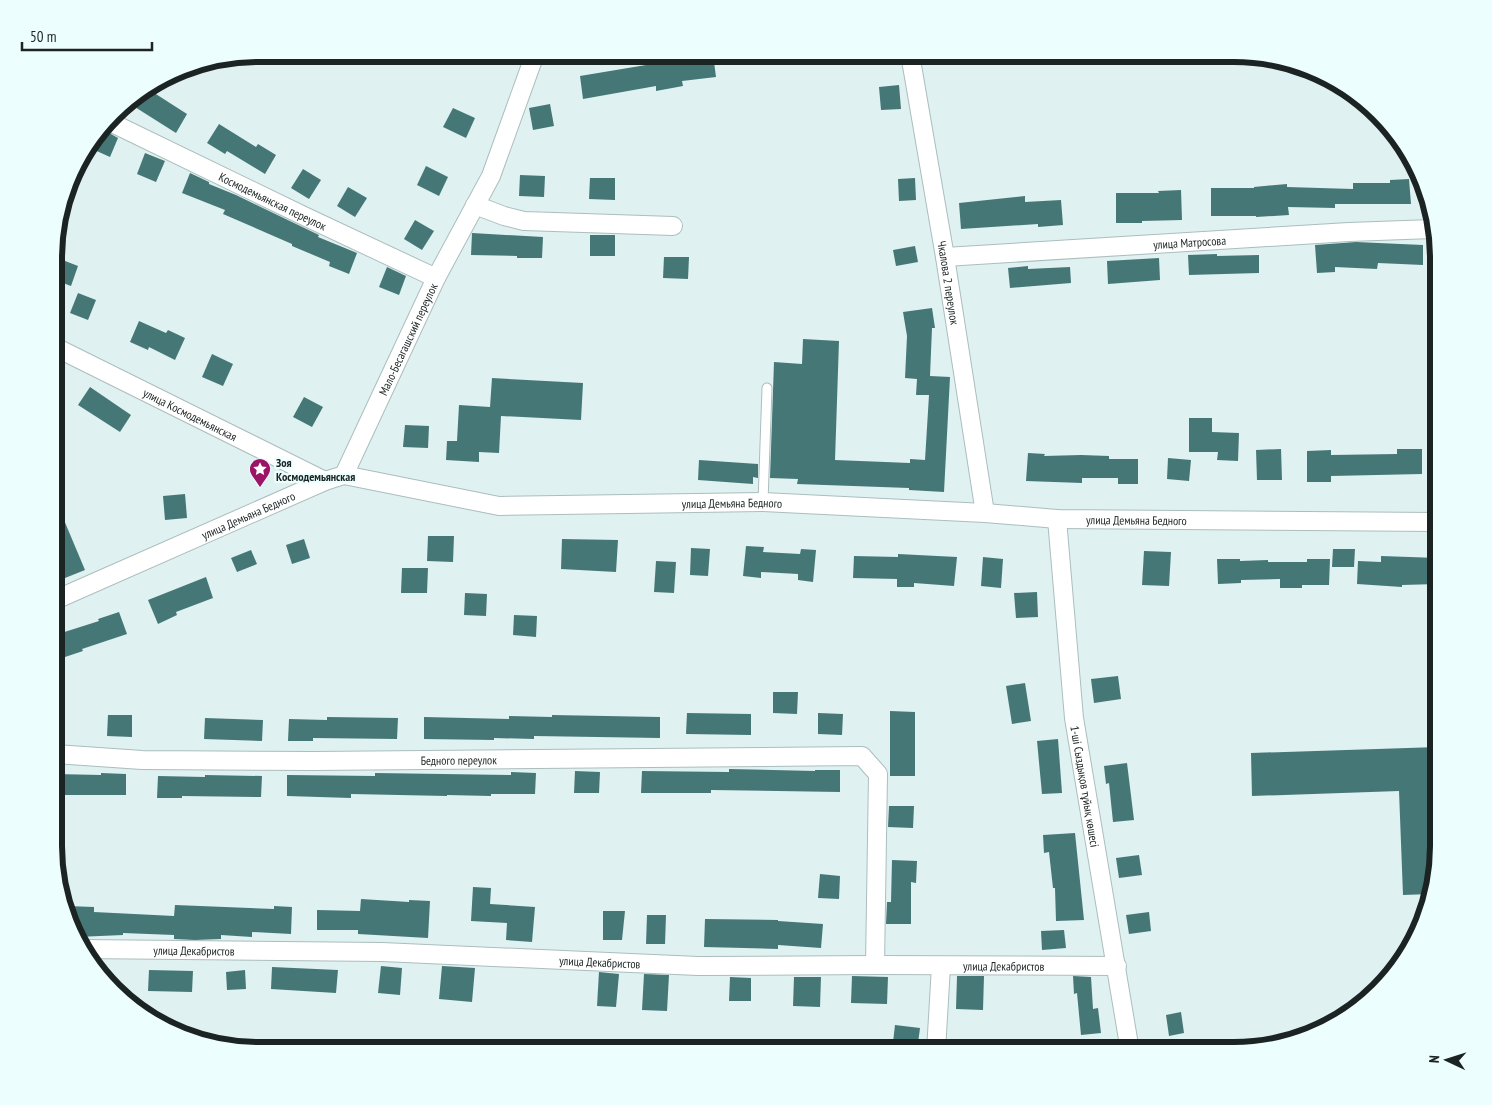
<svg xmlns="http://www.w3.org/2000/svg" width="1492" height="1105" font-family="'PT Sans Narrow',sans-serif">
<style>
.building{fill:#467777}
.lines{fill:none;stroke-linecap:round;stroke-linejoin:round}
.lane-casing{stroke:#acbdbd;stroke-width:11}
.street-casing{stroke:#acbdbd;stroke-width:20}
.lane{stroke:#fff;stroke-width:9}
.street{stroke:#fff;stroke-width:18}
.labels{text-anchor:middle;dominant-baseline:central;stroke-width:4.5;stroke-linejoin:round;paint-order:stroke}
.street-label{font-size:12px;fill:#1c2323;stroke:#ecfefe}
.poi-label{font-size:12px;font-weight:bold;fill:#1c2323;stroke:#ecfefe;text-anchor:start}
.rim{fill:none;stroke:#1c2323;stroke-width:6}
</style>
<rect width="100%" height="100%" fill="#dff1f1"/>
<g class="building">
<polygon points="650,54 677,54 677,56 713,54 716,77 682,81 683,86 656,91 656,86 583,99 580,76 652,64"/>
<polygon points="899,85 901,109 881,110 879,87"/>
<polygon points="148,89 187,114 176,133 127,102"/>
<polygon points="550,104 554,126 533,130 529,108"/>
<polygon points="453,108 475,118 466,138 443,127"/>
<polygon points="219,124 256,147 258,144 276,155 265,174 227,151 225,154 207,143"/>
<polygon points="104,130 118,138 110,157 90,148"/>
<polygon points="145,153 165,161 156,182 137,174"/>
<polygon points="426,166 448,177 439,196 417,185"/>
<polygon points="303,169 321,180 309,199 291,188"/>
<polygon points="190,173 209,182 209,184 236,195 319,235 318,237 357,253 349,274 329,266 330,262 292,246 292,244 223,214 225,210 182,193"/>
<polygon points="520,175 545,176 544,197 519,196"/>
<polygon points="590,178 615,178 615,200 589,199"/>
<polygon points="915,178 916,200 899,201 898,179"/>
<polygon points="1409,179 1411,204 1335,204 1335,208 1288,207 1289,215 1256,217 1256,216 1211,216 1211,188 1254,188 1254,187 1287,184 1287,187 1353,189 1353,183 1390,183 1390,180"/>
<polygon points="348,187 367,198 355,217 337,206"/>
<polygon points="1181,190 1182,220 1142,221 1142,223 1116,223 1116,193 1159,193 1158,191"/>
<polygon points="1025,196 1025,202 1061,200 1063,225 1038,227 1038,224 961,229 959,203"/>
<polygon points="415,220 434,231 422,250 404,239"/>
<polygon points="472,233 543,237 542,258 517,258 517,256 471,255"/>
<rect x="590" y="235" width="25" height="21"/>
<polygon points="1356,242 1423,245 1423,265 1378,263 1377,269 1335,267 1335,272 1317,273 1315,245"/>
<polygon points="915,246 918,262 896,266 893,250"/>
<polygon points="1217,254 1217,256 1259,255 1259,273 1189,275 1188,255"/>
<polygon points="55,257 78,266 71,286 55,280"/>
<polygon points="664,257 689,257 688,279 663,278"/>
<polygon points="1159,258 1160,280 1108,284 1107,261"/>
<polygon points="1028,266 1028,269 1070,267 1071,283 1010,288 1008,268"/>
<polygon points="387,267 406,276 399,295 379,287"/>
<polygon points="78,293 96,300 88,320 70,313"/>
<polygon points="932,308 935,328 932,328 930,376 950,377 944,492 909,490 909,488 797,484 798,479 770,478 774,362 802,364 803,339 839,341 835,460 910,463 910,459 925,460 929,395 916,395 917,379 905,378 907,336 903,312"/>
<polygon points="139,321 166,333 168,330 185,338 175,360 149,347 148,350 130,342"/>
<polygon points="212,354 233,364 223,386 202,377"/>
<polygon points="492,378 583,383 581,420 501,416 499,453 479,452 479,462 446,460 447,441 457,441 459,405 490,407"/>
<polygon points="90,387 131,415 120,432 78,405"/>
<polygon points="304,397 323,407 312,427 293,417"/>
<polygon points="1189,418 1212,418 1212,432 1239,433 1238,461 1217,460 1218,452 1189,452"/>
<polygon points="405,425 429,426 428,448 403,447"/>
<polygon points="1281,449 1282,480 1257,480 1256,450"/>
<polygon points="1397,449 1422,449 1422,474 1331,476 1331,482 1307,482 1307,451 1331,450 1331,455 1397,454"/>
<polygon points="1028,453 1045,454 1044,456 1081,455 1109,456 1109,459 1138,459 1138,484 1118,484 1118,478 1082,478 1082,483 1026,481"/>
<polygon points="1168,458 1191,460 1189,481 1167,479"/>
<polygon points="699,460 758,464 758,478 753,477 753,484 698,480"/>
<polygon points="185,494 187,518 165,520 163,496"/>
<polygon points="56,501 85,570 55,582"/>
<polygon points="428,536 454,536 453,562 427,561"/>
<polygon points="304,539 310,558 292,564 286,545"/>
<polygon points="562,539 618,540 616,572 561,569"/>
<polygon points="746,546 764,547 763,552 800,554 801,549 816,550 813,582 798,580 798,574 761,572 761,578 743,576"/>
<polygon points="691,548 710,549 708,576 690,575"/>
<polygon points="1333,549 1355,549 1354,567 1332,567"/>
<polygon points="251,550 257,564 237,572 231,558"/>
<polygon points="1144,551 1171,552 1169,586 1142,585"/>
<polygon points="898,554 957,557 954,586 914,583 914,587 897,587 897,579 853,578 854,556 898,557"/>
<polygon points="1381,556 1438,558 1438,584 1402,585 1402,587 1357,584 1358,561 1381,562"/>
<polygon points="983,557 1003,559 1001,588 981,586"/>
<polygon points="1217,559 1240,559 1240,561 1268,560 1268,562 1307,562 1307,559 1330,559 1329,585 1302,585 1302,588 1280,588 1280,579 1241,580 1241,583 1218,584"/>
<polygon points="656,561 676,562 674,593 654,592"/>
<polygon points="402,568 428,568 427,593 401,593"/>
<polygon points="206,577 213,598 176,612 177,615 158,624 148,600"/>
<polygon points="1037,592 1038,617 1016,618 1014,593"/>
<polygon points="465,593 487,594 486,616 464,615"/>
<polygon points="119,612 127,634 82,649 83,651 62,658 55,635 99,621 98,619"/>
<polygon points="514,615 537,616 536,637 513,635"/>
<polygon points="1118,676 1121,699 1094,703 1091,679"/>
<polygon points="1025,683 1031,721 1012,724 1006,686"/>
<polygon points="773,692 798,692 797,714 773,713"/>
<polygon points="890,711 915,712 915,776 890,776"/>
<polygon points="687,713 751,714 751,735 686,734"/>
<polygon points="818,713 843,714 842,735 818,734"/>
<polygon points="108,715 132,715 132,737 107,736"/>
<polygon points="552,715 660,717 660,738 534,736 534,739 494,738 494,740 424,739 424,717 509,719 509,716 552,717"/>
<polygon points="327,717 398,718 397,739 313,738 313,741 288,741 289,719 327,720"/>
<polygon points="205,718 263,720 262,741 204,739"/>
<polygon points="1058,739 1062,793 1042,794 1037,741"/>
<polygon points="1438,747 1438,860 1431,894 1403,895 1399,791 1252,796 1251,753"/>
<polygon points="1127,763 1134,820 1113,822 1109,783 1106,784 1104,766"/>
<polygon points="729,769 815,771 815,770 840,770 840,792 711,790 711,793 641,793 642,771 729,772"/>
<polygon points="575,771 600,772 599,793 574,793"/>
<polygon points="511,772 536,773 535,794 491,794 491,796 447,795 447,796 351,794 351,798 287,796 287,775 375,776 375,773 511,775"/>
<polygon points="101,773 126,774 126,795 55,795 55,774 101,775"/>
<polygon points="205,775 262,776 261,797 182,796 182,798 157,798 158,776 205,777"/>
<polygon points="889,806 914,806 913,828 888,827"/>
<polygon points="1075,833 1084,920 1056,921 1055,888 1053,888 1049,852 1044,853 1043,835"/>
<polygon points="1139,855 1142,875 1119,878 1116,858"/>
<polygon points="892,860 917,861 916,883 911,882 911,924 886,924 887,902 891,902"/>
<polygon points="820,874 840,876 839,899 818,898"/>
<polygon points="473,887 491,888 490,904 535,907 532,942 506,940 507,923 471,921"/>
<polygon points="361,899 409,902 409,900 430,901 428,938 358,934 358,930 317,930 317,910 360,911"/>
<polygon points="175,905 274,909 274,906 292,907 291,934 252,932 252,937 221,935 221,939 195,940 174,939 174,935 123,933 123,935 77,937 67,906 94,907 94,912 174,916"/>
<polygon points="603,911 625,911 622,940 603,940"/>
<polygon points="1149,912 1151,931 1129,934 1126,915"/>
<polygon points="647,915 666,915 665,944 646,944"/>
<polygon points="705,919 778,920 778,921 823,924 821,948 778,945 778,949 704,947"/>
<polygon points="1064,930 1066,948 1042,950 1041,931"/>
<polygon points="381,966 402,968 400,995 378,993"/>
<polygon points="442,966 475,968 472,1002 439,999"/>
<polygon points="272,967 338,970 336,993 271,989"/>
<polygon points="149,970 193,971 192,992 148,991"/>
<polygon points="245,970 246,989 227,990 226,972"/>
<polygon points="599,972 619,974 616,1007 597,1006"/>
<polygon points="644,974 669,975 667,1011 642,1010"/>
<polygon points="852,976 888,977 887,1004 851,1003"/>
<polygon points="957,976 984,976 983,1010 956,1009"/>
<polygon points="1073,976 1091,977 1093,1009 1098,1008 1101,1033 1081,1035 1077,993 1074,994"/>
<polygon points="730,977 751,978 751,1001 729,1001"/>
<polygon points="794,977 821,977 820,1007 793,1006"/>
<polygon points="1181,1012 1184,1033 1169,1036 1166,1015"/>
<polygon points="895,1025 920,1028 917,1051 892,1051"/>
</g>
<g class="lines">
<g class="lane-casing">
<polyline id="lane" points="763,502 767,388"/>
</g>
<g class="street-casing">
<g id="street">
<path id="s1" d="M910,54L945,257L985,513"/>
<path id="s2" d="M110,122L304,216L436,278"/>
<polyline points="475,205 504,216 524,221 673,226"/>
<path id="s3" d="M945,257L1349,232L1433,229"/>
<path id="s4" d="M55,347L325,481"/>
<path id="s5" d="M344,475L436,278L491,176L535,54"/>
<path id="s6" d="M1057,519L1074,718L1130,1051"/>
<path id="s7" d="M55,600L325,481L344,475L499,506L763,502L985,513L1057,519L1438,522"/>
<path id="s8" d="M55,754L142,760L314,761L862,756L878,774L875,965"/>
<path id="s9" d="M82,949L382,952L698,966L875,965L1117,966"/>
<polyline points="936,1051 941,966"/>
</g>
</g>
<use href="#lane" class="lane"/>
<use href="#street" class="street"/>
</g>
<defs>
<g id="sight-pin" transform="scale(1.125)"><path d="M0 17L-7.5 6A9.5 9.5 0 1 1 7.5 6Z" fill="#9b1465" stroke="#ecfefe"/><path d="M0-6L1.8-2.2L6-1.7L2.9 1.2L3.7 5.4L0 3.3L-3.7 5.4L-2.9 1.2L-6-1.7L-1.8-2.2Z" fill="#fff"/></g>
</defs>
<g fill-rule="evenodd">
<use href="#sight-pin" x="260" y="469"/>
</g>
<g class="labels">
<g class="street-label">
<text stroke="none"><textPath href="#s2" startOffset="181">Космодемьянская переулок</textPath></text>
<text stroke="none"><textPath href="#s3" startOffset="245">улица Матросова</textPath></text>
<text stroke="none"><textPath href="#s1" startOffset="232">Чкалова 2 переулок</textPath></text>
<text stroke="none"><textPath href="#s5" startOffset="150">Мало-Бесагашский переулок</textPath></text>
<text stroke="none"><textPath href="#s4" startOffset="151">улица Космодемьянская</textPath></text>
<text stroke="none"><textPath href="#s7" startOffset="706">улица Демьяна Бедного</textPath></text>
<text stroke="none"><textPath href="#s7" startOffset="211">улица Демьяна Бедного</textPath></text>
<text stroke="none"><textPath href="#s7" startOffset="1111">улица Демьяна Бедного</textPath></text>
<text stroke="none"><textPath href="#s8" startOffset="404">Бедного переулок</textPath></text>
<text stroke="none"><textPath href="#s6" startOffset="269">1-ші Сыздықов тұйық көшесі</textPath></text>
<text stroke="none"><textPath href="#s9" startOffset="112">улица Декабристов</textPath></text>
<text stroke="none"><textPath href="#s9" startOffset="518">улица Декабристов</textPath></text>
<text stroke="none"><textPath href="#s9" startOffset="922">улица Декабристов</textPath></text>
</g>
<g class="poi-label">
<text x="276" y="462">Зоя<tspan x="276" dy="14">Космодемьянская</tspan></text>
</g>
</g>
<path d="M0 0H1492V1105H0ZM258 62H1234A196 196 0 0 1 1430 258V846A196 196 0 0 1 1234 1042H258A196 196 0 0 1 62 846V258A196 196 0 0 1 258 62Z" fill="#ecfefe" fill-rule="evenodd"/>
<path class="rim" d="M258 62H1234A196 196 0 0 1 1430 258V846A196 196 0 0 1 1234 1042H258A196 196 0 0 1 62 846V258A196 196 0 0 1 258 62Z"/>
<g transform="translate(1447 1060) rotate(274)" stroke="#ecfefe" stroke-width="4" paint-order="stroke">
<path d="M0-4L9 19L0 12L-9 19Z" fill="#1c2323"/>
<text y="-8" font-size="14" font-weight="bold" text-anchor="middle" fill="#1c2323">N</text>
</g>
<path d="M22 42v8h130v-8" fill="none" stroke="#1c2323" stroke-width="2.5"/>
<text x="30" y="42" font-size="15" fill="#1c2323" stroke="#ecfefe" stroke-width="4" paint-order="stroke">50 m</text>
</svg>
